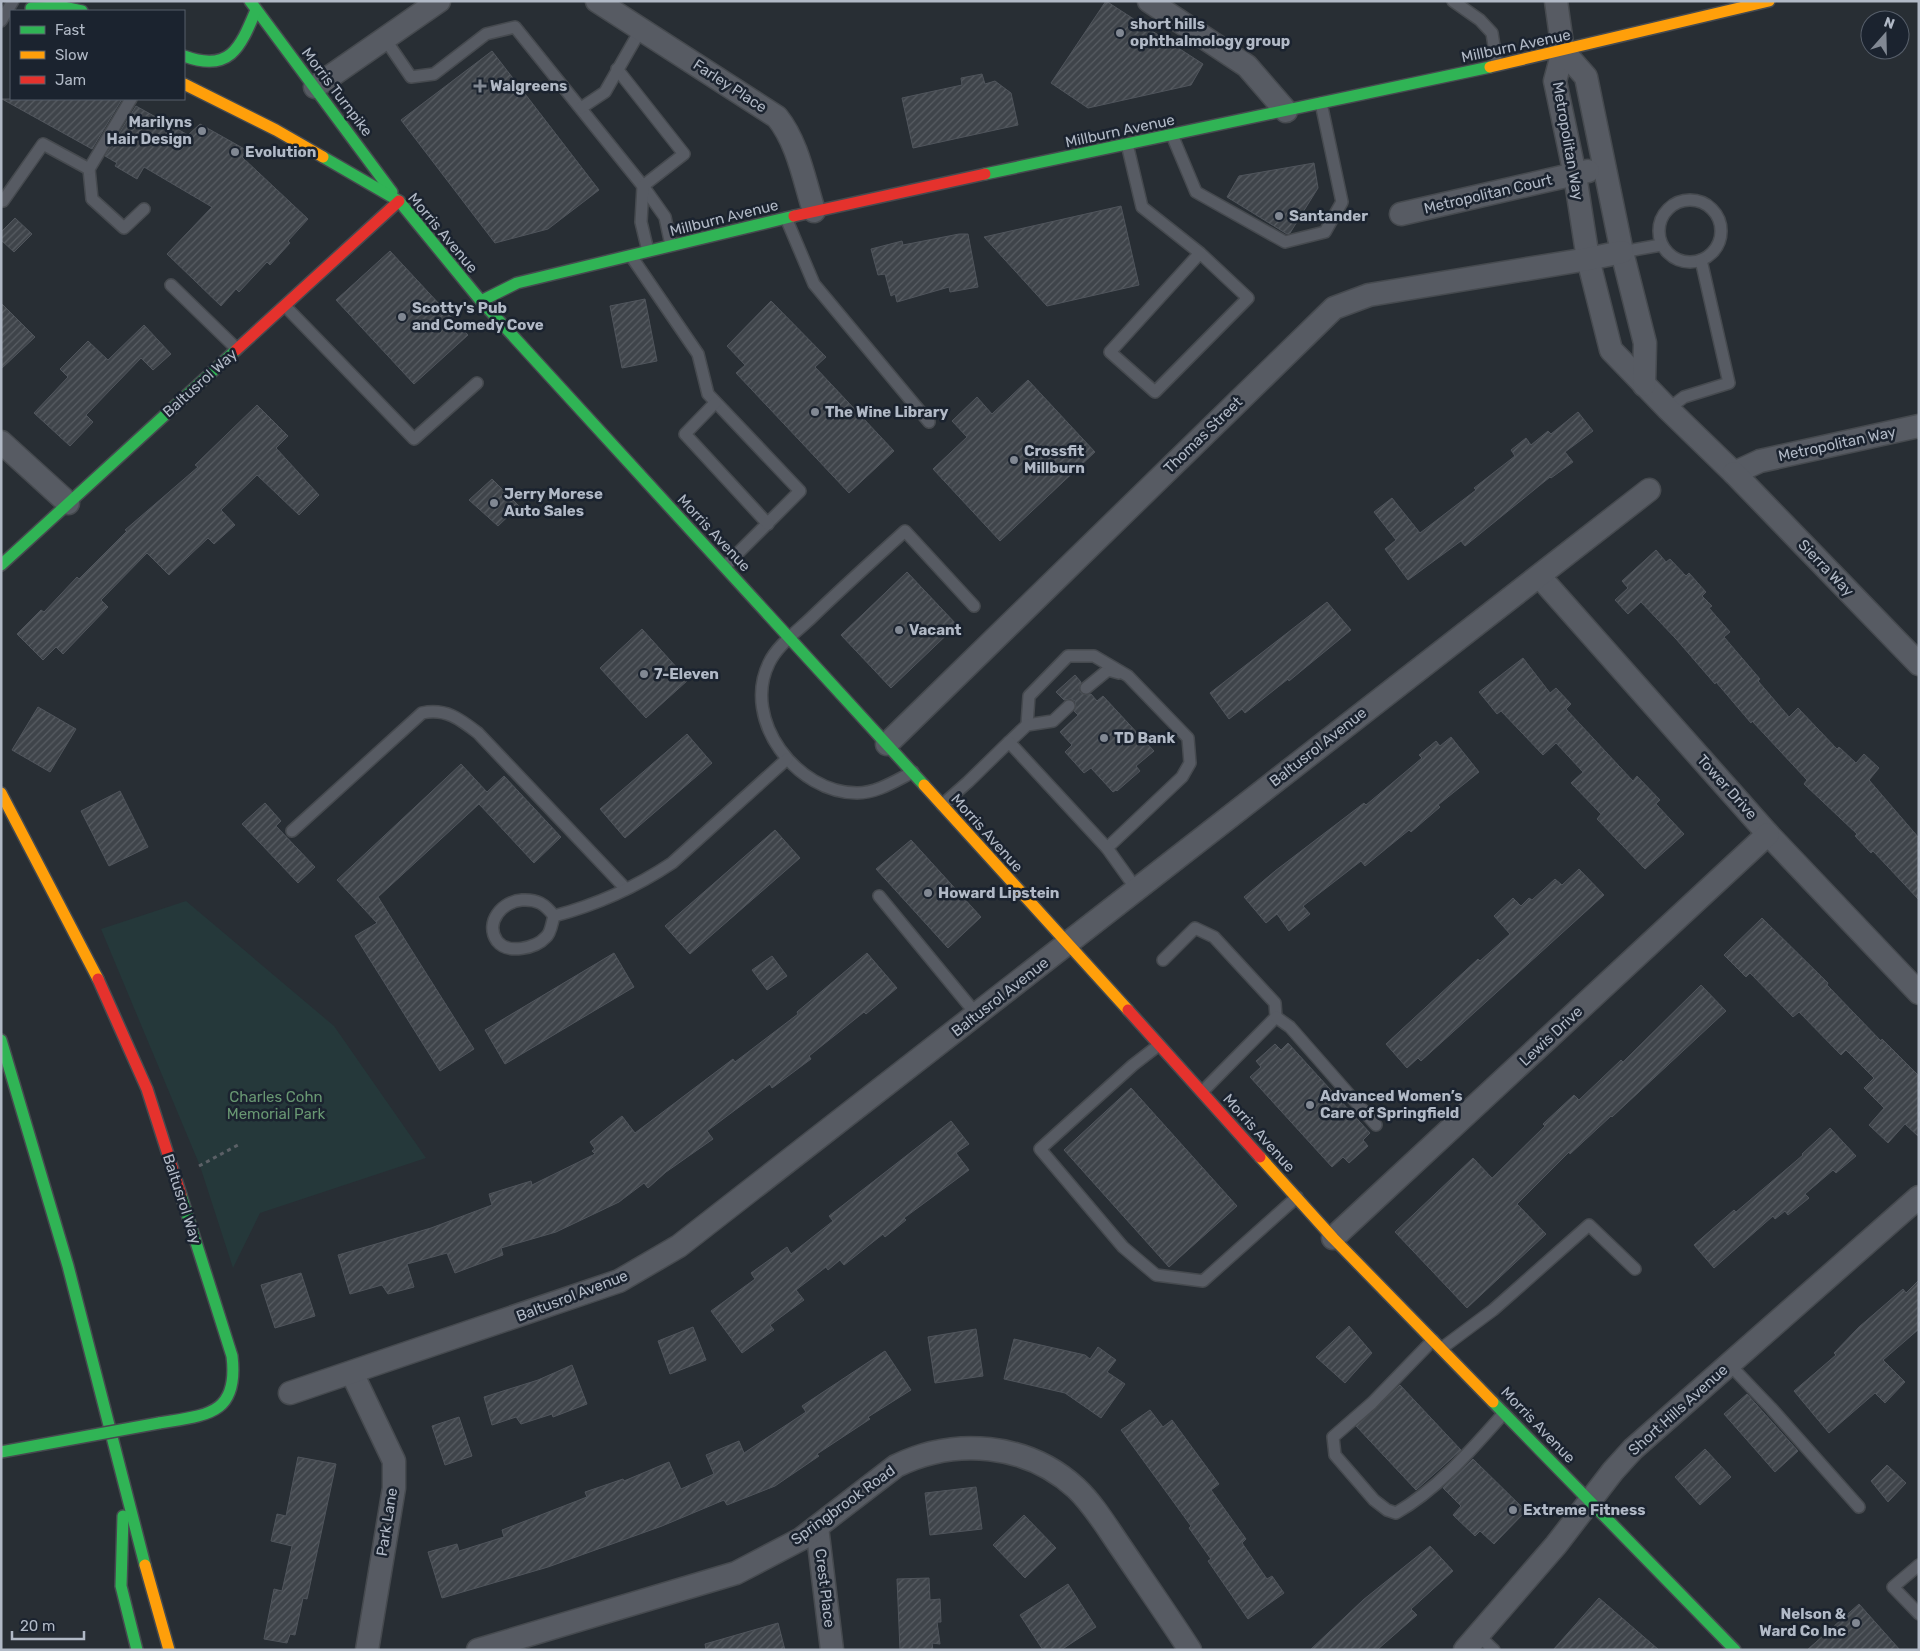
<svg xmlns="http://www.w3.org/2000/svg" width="1920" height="1651" font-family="Rubik,sans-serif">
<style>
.green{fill:#25383a}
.building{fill:url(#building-hatch);stroke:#50555c}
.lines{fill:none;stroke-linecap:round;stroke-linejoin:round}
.lane-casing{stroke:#464a4f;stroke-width:14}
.street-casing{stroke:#464a4f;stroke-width:25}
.fast-casing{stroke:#464a4f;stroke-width:14}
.slow-casing{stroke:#464a4f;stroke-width:14}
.jam-casing{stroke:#464a4f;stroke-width:14}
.path{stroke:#5b6066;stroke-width:3;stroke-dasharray:4 4;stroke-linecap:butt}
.lane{stroke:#575b63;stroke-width:11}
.street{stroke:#575b63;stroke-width:22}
.fast{stroke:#30b455;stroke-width:11}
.slow{stroke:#ff9f0a;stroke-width:11}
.jam{stroke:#e5322d;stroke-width:11}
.fast-bridge-casing{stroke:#464a4f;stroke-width:14;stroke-linecap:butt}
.fast-bridge{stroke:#30b455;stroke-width:11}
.poi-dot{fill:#818893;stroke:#1b232f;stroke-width:2}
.labels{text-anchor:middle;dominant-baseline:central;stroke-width:5;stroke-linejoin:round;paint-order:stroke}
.poi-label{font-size:15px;font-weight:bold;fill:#b1b9c6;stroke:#1b232f;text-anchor:start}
.street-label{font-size:15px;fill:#b1b9c6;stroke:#1b232f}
.park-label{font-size:15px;fill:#689772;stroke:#1b232f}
</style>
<defs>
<pattern id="building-hatch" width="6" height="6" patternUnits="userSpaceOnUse" patternTransform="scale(1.25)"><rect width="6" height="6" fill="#3f444a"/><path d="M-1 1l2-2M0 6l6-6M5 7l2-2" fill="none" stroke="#585d63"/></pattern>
</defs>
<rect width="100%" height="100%" fill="#282e34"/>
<polygon class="green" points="186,901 334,1026 426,1158 260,1213 233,1268 200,1166 101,929"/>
<g class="building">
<polygon points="1106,1 1203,64 1191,85 1088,108 1051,83"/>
<polygon points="492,51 599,190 548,229 495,243 401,120"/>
<polygon points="982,74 985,84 995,81 1011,93 1018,125 913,148 902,98 962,85 961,78"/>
<polygon points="2,99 122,99 92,149"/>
<polygon points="136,106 188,135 200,124 248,151 242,157 308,219 288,241 290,243 270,265 267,262 239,292 236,289 221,306 167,254 212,207 144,167 137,179 115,166 117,163 105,156"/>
<polygon points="1314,163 1318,188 1290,233 1287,234 1227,197 1239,176"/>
<polygon points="1121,206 1139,285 1047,306 984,237"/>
<polygon points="15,218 32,234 14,252 1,240 1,232"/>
<polygon points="959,234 968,234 978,287 950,292 949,287 897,302 895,294 891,296 885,274 878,275 871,249 902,241 903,245"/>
<polygon points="390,251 468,335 414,384 336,300"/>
<polygon points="645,299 657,361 622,368 610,306"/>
<polygon points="771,301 826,357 815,367 894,451 849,493 736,373 745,365 727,346"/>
<polygon points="1,303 35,337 1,369"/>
<polygon points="144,325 171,354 153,370 141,358 86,415 93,422 70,446 34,413 68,377 60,369 88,341 108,360"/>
<polygon points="1028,380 1095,452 1000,541 933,469 967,437 952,421 977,397 992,414"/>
<polygon points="257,405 288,436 276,448 319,495 299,515 257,475 221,510 235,525 214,544 208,538 169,575 147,553 101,600 108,607 63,654 56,647 43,660 17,634 41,610 44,612 77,577 79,579 127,531 125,530 198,467 195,465"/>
<polygon points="1578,412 1593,431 1565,452 1573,462 1551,478 1550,477 1465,546 1461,541 1408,580 1385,549 1396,540 1374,512 1392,498 1420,533 1476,490 1474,488 1515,456 1511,450 1526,438 1531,445 1548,431 1551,434"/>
<polygon points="492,479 519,506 498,526 469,500"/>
<polygon points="1656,550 1666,562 1670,559 1686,576 1689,573 1706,592 1702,596 1712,606 1709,608 1730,632 1724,637 1760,679 1758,681 1789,717 1798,708 1837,749 1839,747 1856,763 1864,754 1879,768 1869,780 1919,838 1919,900 1873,851 1871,853 1855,836 1857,834 1804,784 1807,780 1752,721 1751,723 1716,682 1715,684 1676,639 1641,602 1628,614 1615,600 1628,588 1622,581"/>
<polygon points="907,572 957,625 891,688 841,635"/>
<polygon points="1327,602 1351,630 1289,681 1288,679 1245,713 1242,709 1229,719 1210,693"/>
<polygon points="642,629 688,680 646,718 600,668"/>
<polygon points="1523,658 1550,693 1556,688 1571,704 1566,709 1633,781 1637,776 1660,800 1656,804 1684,834 1645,869 1597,819 1601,814 1571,783 1583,772 1556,743 1543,755 1501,711 1497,714 1479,692"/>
<polygon points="1075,675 1081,682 1079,689 1081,693 1087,695 1091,694 1097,701 1103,696 1154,751 1136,766 1140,771 1117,791 1116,790 1113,792 1091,768 1084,773 1065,752 1072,745 1060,732 1078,715 1074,711 1076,708 1075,701 1071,699 1064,700 1056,692"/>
<polygon points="38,707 76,729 50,772 12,750"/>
<polygon points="687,734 712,763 625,838 600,809"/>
<polygon points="1451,737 1479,772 1438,805 1440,807 1411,832 1409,830 1365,866 1361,861 1303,906 1310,914 1289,931 1277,914 1266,923 1244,897 1275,871 1364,803 1366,805 1422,758 1419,755 1436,741 1440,746"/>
<polygon points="461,764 487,792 504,776 561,837 534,863 479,804 378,897 474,1049 440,1071 355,936 377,923 337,880"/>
<polygon points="120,791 148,847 109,866 81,811"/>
<polygon points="265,803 281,821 276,826 315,867 298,883 242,824"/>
<polygon points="775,830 800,858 690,954 665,926"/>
<polygon points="911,840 981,917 948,948 876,869"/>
<polygon points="1579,869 1604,895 1421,1061 1418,1058 1407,1068 1386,1044 1478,959 1480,961 1510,934 1494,916 1513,898 1521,906 1529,898 1532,900 1555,879 1562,885"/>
<polygon points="1762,918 1828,983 1827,985 1881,1041 1882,1039 1919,1076 1919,1137 1905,1124 1888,1143 1869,1125 1884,1108 1864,1088 1874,1078 1846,1050 1841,1055 1799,1012 1793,1017 1750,973 1746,977 1724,955"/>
<polygon points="614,953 634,987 505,1064 485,1030"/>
<polygon points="867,953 897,988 866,1014 864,1012 809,1056 811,1059 772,1088 770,1084 707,1131 713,1139 666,1172 648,1188 644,1183 619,1202 556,1232 501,1248 503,1255 455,1273 447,1253 407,1264 414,1287 388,1294 382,1285 350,1294 338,1255 431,1228 492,1205 489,1194 531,1181 532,1185 595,1154 592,1151 595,1149 590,1142 622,1116 635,1133 733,1059 735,1062 798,1014 797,1012"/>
<polygon points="772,956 787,976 767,990 752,970"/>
<polygon points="1701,985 1726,1011 1612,1117 1611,1116 1570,1154 1569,1152 1517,1204 1546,1234 1467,1308 1395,1232 1473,1158 1492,1178 1545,1126 1543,1124 1574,1095 1579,1100 1621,1060 1623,1062"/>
<polygon points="1288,1043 1370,1133 1363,1140 1368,1146 1349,1163 1343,1157 1332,1167 1250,1077 1261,1067 1256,1061 1275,1044 1281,1050"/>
<polygon points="1131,1088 1237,1206 1169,1267 1064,1150"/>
<polygon points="951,1121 969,1144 956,1153 969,1170 904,1218 906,1220 885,1237 883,1234 844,1265 840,1260 828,1270 826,1267 796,1290 804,1300 770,1325 774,1330 742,1353 711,1311 755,1279 751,1273 787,1247 791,1254 833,1221 829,1216"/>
<polygon points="1830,1128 1856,1156 1836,1173 1833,1170 1805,1194 1809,1198 1788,1215 1785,1211 1775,1219 1773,1216 1714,1268 1694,1245 1734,1210 1736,1212 1803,1155 1802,1154"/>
<polygon points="301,1273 315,1316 275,1328 261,1285"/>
<polygon points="1919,1280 1919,1329 1883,1360 1905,1382 1885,1403 1875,1393 1829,1433 1794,1391 1836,1355 1834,1353 1859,1327 1903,1289 1906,1293"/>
<polygon points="1349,1326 1372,1353 1345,1383 1316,1357"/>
<polygon points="693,1327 706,1360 670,1374 658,1341"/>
<polygon points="976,1329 983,1376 935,1383 928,1337"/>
<polygon points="1014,1339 1085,1355 1090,1359 1098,1347 1116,1360 1107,1372 1125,1384 1101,1418 1065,1393 1004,1379"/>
<polygon points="885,1351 911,1390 868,1417 870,1419 817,1454 819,1456 775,1486 727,1505 724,1500 662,1526 548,1567 442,1598 428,1552 457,1544 459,1551 504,1537 502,1530 587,1497 585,1492 623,1479 624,1481 669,1462 681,1489 714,1474 706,1455 739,1441 744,1453 806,1412 802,1406"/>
<polygon points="572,1365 587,1404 553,1417 552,1414 521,1424 516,1417 492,1425 484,1397 538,1380"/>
<polygon points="1400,1385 1461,1450 1416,1490 1356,1426"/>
<polygon points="1747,1394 1798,1451 1775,1472 1724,1414"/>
<polygon points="1150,1410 1163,1427 1172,1420 1219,1484 1211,1490 1246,1539 1242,1543 1267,1579 1272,1576 1284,1593 1248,1619 1208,1561 1211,1559 1189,1528 1191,1526 1121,1430"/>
<polygon points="459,1417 472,1456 445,1465 432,1426"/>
<polygon points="1705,1449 1731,1477 1700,1505 1675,1477"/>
<polygon points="298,1457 336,1464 307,1599 303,1598 295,1635 290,1634 287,1643 264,1639 274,1589 282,1591 292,1546 271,1541 277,1514 286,1516"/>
<polygon points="1473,1459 1526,1511 1494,1544 1480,1531 1475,1536 1453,1515 1461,1506 1443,1488"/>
<polygon points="1887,1465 1906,1483 1888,1502 1871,1481"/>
<polygon points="976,1487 982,1529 930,1535 925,1493"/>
<polygon points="1024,1515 1056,1548 1025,1578 993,1545"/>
<polygon points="1430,1546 1453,1571 1411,1609 1417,1615 1377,1650 1310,1650 1363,1600"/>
<polygon points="929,1578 930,1600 940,1599 941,1622 937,1622 940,1644 932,1643 933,1650 900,1650 897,1579"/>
<polygon points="1068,1584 1096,1627 1061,1650 1043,1650 1020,1615"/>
<polygon points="1599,1598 1659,1650 1553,1650"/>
<polygon points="1859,1604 1900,1650 1807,1650"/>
<polygon points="778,1623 785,1650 706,1650 705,1644"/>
</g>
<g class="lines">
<g class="lane-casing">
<g id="lane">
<polyline points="1453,1 1480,20 1492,33 1497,65"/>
<polyline points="1,21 13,1"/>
<polyline points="385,39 411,77 434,74 486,34 515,27 643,186 665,217 671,245"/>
<polyline points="617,69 684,154 643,186 641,222 648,251"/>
<polyline points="581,108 605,92 641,29"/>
<polyline points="1172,135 1196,192 1285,242 1325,232 1342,202 1321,103"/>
<polyline points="1127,144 1142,207 1200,253 1248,298 1155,392 1110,352 1200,253"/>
<polyline points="89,169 92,199 124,228 144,209"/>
<circle cx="1690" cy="231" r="31"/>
<polyline points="3,201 43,144 89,169 131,99"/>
<polyline points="786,218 814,284 929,422"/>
<polyline points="1622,252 1661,245"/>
<polyline points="631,256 698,354 708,394 800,491 725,566"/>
<polyline points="171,285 237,349"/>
<polyline points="285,306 414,439 477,383"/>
<polyline points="715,403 685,434 768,524"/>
<polyline points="1668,409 1684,397 1729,383 1701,260"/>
<polyline points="1086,688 1108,670 1119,673"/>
<polyline points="1027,725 1029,696 1068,656 1094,656 1128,676 1188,738 1190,763 1182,777 1107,848"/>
<polyline points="1009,742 1027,725 1053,721 1069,706"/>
<path d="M913,772C895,781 877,793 857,793C797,793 741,720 769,663C777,646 796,632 810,619C841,589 873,560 905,531L974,606"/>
<polyline points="942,805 968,782 1009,742 1107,848 1137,890"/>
<path d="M292,831L422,713C446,708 460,719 478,733L626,889"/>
<polyline points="879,896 977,1015"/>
<path d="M554,916C552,922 551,933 546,937C536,948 508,955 497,941C484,922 503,901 522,900C537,899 545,904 554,916C596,905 636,887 672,863L787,759"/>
<polyline points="1163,960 1195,928 1214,937 1275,1003 1276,1017 1202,1092"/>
<polyline points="1276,1017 1290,1027 1376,1125"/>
<polyline points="1159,1045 1133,1065 1040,1149 1123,1247 1156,1275 1203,1281 1297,1197"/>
<path d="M1433,1340L1372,1403L1333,1437L1335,1455L1374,1500L1387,1510L1396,1513C1438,1489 1472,1449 1504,1413"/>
<polyline points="1442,1348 1493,1310 1589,1225 1635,1269"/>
<polyline points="1729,1364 1771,1408 1859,1507"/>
<polyline points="1919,1565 1893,1587 1919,1614"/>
<polyline points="1478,1635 1494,1650"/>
</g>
</g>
<g class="street-casing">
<g id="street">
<path d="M597,1L777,117C798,143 804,180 814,211"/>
<polyline points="1149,1 1247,66 1286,111"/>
<polyline points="1556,1 1563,51 1555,81 1575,175 1588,259 1611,350 1668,409 1734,473 1760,461 1919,426"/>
<polyline points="1563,51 1586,77 1622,252 1645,343 1644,385"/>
<polyline points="315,87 439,1"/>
<polyline points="1401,214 1588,171"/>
<polyline points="1,442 68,503"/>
<polyline points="1734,473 1919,664"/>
<polyline points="1540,577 1768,834 1919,993"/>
<polyline points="887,744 1334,308 1369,295 1588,259 1622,252"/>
<polyline points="1333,1238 1768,834"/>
<polyline points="352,1373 394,1461 394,1488 367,1650"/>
<polyline points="290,1393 619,1281 679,1246 1649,490"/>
<polyline points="817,1527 832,1650"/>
<path d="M478,1650L736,1573L801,1539L896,1466C955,1437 1027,1443 1076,1488C1095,1506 1108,1529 1122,1549C1145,1583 1168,1616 1190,1650"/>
<polyline points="1465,1650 1556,1545 1613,1471 1633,1449 1919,1197"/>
</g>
</g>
<g class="fast-casing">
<g id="fast">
<polyline points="250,1 392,192"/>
<polyline points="31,8 63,7 82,11"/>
<path d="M184,56C230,73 240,48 256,10"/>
<polyline points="323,157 399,201 481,301 517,283 794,216"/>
<polyline points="985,174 1490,67"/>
<polyline points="481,301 924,785"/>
<polyline points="1,565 236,350"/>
<polyline points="1,1040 68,1266 145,1565"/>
<polyline points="1493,1402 1735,1650"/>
<path d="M159,1423C207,1415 239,1415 232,1356L181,1195"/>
<polyline points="123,1516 121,1586 137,1650"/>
</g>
</g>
<g class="slow-casing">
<g id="slow">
<polyline points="1490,67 1769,1"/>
<polyline points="184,84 276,130 323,157"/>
<polyline points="924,785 1128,1010"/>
<polyline points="1,793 98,979"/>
<polyline points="1260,1157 1333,1238 1493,1402"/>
<polyline points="145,1565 169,1650"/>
</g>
</g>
<g class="jam-casing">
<g id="jam">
<polyline points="794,216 985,174"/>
<polyline points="236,350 399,201"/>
<polyline points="98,979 147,1089 181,1195"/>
<polyline points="1128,1010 1260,1157"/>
</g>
</g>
<polyline class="path" points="199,1166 238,1145"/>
<use href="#lane" class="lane"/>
<use href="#street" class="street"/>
<use href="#fast" class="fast"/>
<use href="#slow" class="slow"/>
<use href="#jam" class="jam"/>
<g class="fast-bridge-casing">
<polyline id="fast-bridge" points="1,1452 159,1423"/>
</g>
<use href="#fast-bridge" class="fast-bridge"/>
</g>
<g class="poi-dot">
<circle cx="1120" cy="33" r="5"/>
<path d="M477.5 78.5h5v5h5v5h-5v5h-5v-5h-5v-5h5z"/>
<circle cx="202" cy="131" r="5"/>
<circle cx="235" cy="152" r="5"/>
<circle cx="1279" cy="216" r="5"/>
<circle cx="402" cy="317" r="5"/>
<circle cx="815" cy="412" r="5"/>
<circle cx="1014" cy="460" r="5"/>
<circle cx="494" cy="503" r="5"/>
<circle cx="899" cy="630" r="5"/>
<circle cx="644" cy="674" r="5"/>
<circle cx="1104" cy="738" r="5"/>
<circle cx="928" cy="893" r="5"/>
<circle cx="1310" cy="1105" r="5"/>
<circle cx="1513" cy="1510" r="5"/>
<circle cx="1856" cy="1623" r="5"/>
</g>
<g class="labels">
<g class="poi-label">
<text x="1130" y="24">short hills<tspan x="1130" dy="17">ophthalmology group</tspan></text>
<text x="490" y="86">Walgreens</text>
<text x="192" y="122" text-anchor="end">Marilyns<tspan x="192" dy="17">Hair Design</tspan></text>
<text x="245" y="152">Evolution</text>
<text x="1289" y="216">Santander</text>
<text x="412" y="308">Scotty's Pub<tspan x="412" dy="17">and Comedy Cove</tspan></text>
<text x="825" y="412">The Wine Library</text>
<text x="1024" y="451">Crossfit<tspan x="1024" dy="17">Millburn</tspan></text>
<text x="504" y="494">Jerry Morese<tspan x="504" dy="17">Auto Sales</tspan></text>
<text x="909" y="630">Vacant</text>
<text x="654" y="674">7-Eleven</text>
<text x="1114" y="738">TD Bank</text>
<text x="938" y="893">Howard Lipstein</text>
<text x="1320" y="1096">Advanced Women’s<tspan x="1320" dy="17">Care of Springfield</tspan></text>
<text x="1523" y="1510">Extreme Fitness</text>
<text x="1846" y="1614" text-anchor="end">Nelson &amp;<tspan x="1846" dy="17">Ward Co Inc</tspan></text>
</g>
<g class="street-label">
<text transform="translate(1516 46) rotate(-12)">Millburn Avenue</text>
<text transform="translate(730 86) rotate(33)">Farley Place</text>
<text transform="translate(337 92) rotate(53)">Morris Turnpike</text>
<text transform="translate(1120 131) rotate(-12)">Millburn Avenue</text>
<text transform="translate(1568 141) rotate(80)">Metropolitan Way</text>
<text transform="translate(1488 194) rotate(-13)">Metropolitan Court</text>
<text transform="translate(724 218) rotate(-14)">Millburn Avenue</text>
<text transform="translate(443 233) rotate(50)">Morris Avenue</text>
<text transform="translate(200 383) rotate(-42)">Baltusrol Way</text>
<text transform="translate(1203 435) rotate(-44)">Thomas Street</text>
<text transform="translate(1837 444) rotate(-12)">Metropolitan Way</text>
<text transform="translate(714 533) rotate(47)">Morris Avenue</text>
<text transform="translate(1826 568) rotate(46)">Sierra Way</text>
<text transform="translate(1318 747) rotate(-38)">Baltusrol Avenue</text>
<text transform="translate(1727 787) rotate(48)">Tower Drive</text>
<text transform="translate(987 833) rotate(48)">Morris Avenue</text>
<text transform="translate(1000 997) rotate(-38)">Baltusrol Avenue</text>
<text transform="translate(1551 1036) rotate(-43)">Lewis Drive</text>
<text transform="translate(1259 1133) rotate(48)">Morris Avenue</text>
<text transform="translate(182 1199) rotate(72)">Baltusrol Way</text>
<text transform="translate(572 1296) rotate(-21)">Baltusrol Avenue</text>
<text transform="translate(1678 1410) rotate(-42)">Short Hills Avenue</text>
<text transform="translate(1538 1425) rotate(46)">Morris Avenue</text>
<text transform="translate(843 1505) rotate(-36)">Springbrook Road</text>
<text transform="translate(387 1522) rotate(-81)">Park Lane</text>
<text transform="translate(825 1588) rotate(83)">Crest Place</text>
</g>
<g class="park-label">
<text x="276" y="1097">Charles Cohn<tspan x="276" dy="17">Memorial Park</tspan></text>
</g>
</g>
<rect width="1920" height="1651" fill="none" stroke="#b1b9c6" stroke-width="5"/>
<rect x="10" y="10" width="175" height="90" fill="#1b232f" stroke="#575f6b"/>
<rect x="20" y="26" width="25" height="8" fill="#30b455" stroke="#575f6b"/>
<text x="55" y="35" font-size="15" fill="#b1b9c6">Fast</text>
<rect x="20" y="51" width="25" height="8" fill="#ff9f0a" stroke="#575f6b"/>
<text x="55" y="60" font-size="15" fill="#b1b9c6">Slow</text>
<rect x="20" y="76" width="25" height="8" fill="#e5322d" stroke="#575f6b"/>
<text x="55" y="85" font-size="15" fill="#b1b9c6">Jam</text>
<g transform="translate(1885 35) rotate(20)"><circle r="24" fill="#1b232f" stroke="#575f6b"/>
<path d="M0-4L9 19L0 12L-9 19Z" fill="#818893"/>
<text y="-8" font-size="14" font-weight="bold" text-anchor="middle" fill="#b1b9c6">N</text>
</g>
<path d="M12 1631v8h72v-8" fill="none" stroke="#b1b9c6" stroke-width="2.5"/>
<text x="20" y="1631" font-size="15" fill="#b1b9c6" stroke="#1b232f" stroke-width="4" paint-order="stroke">20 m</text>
</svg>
